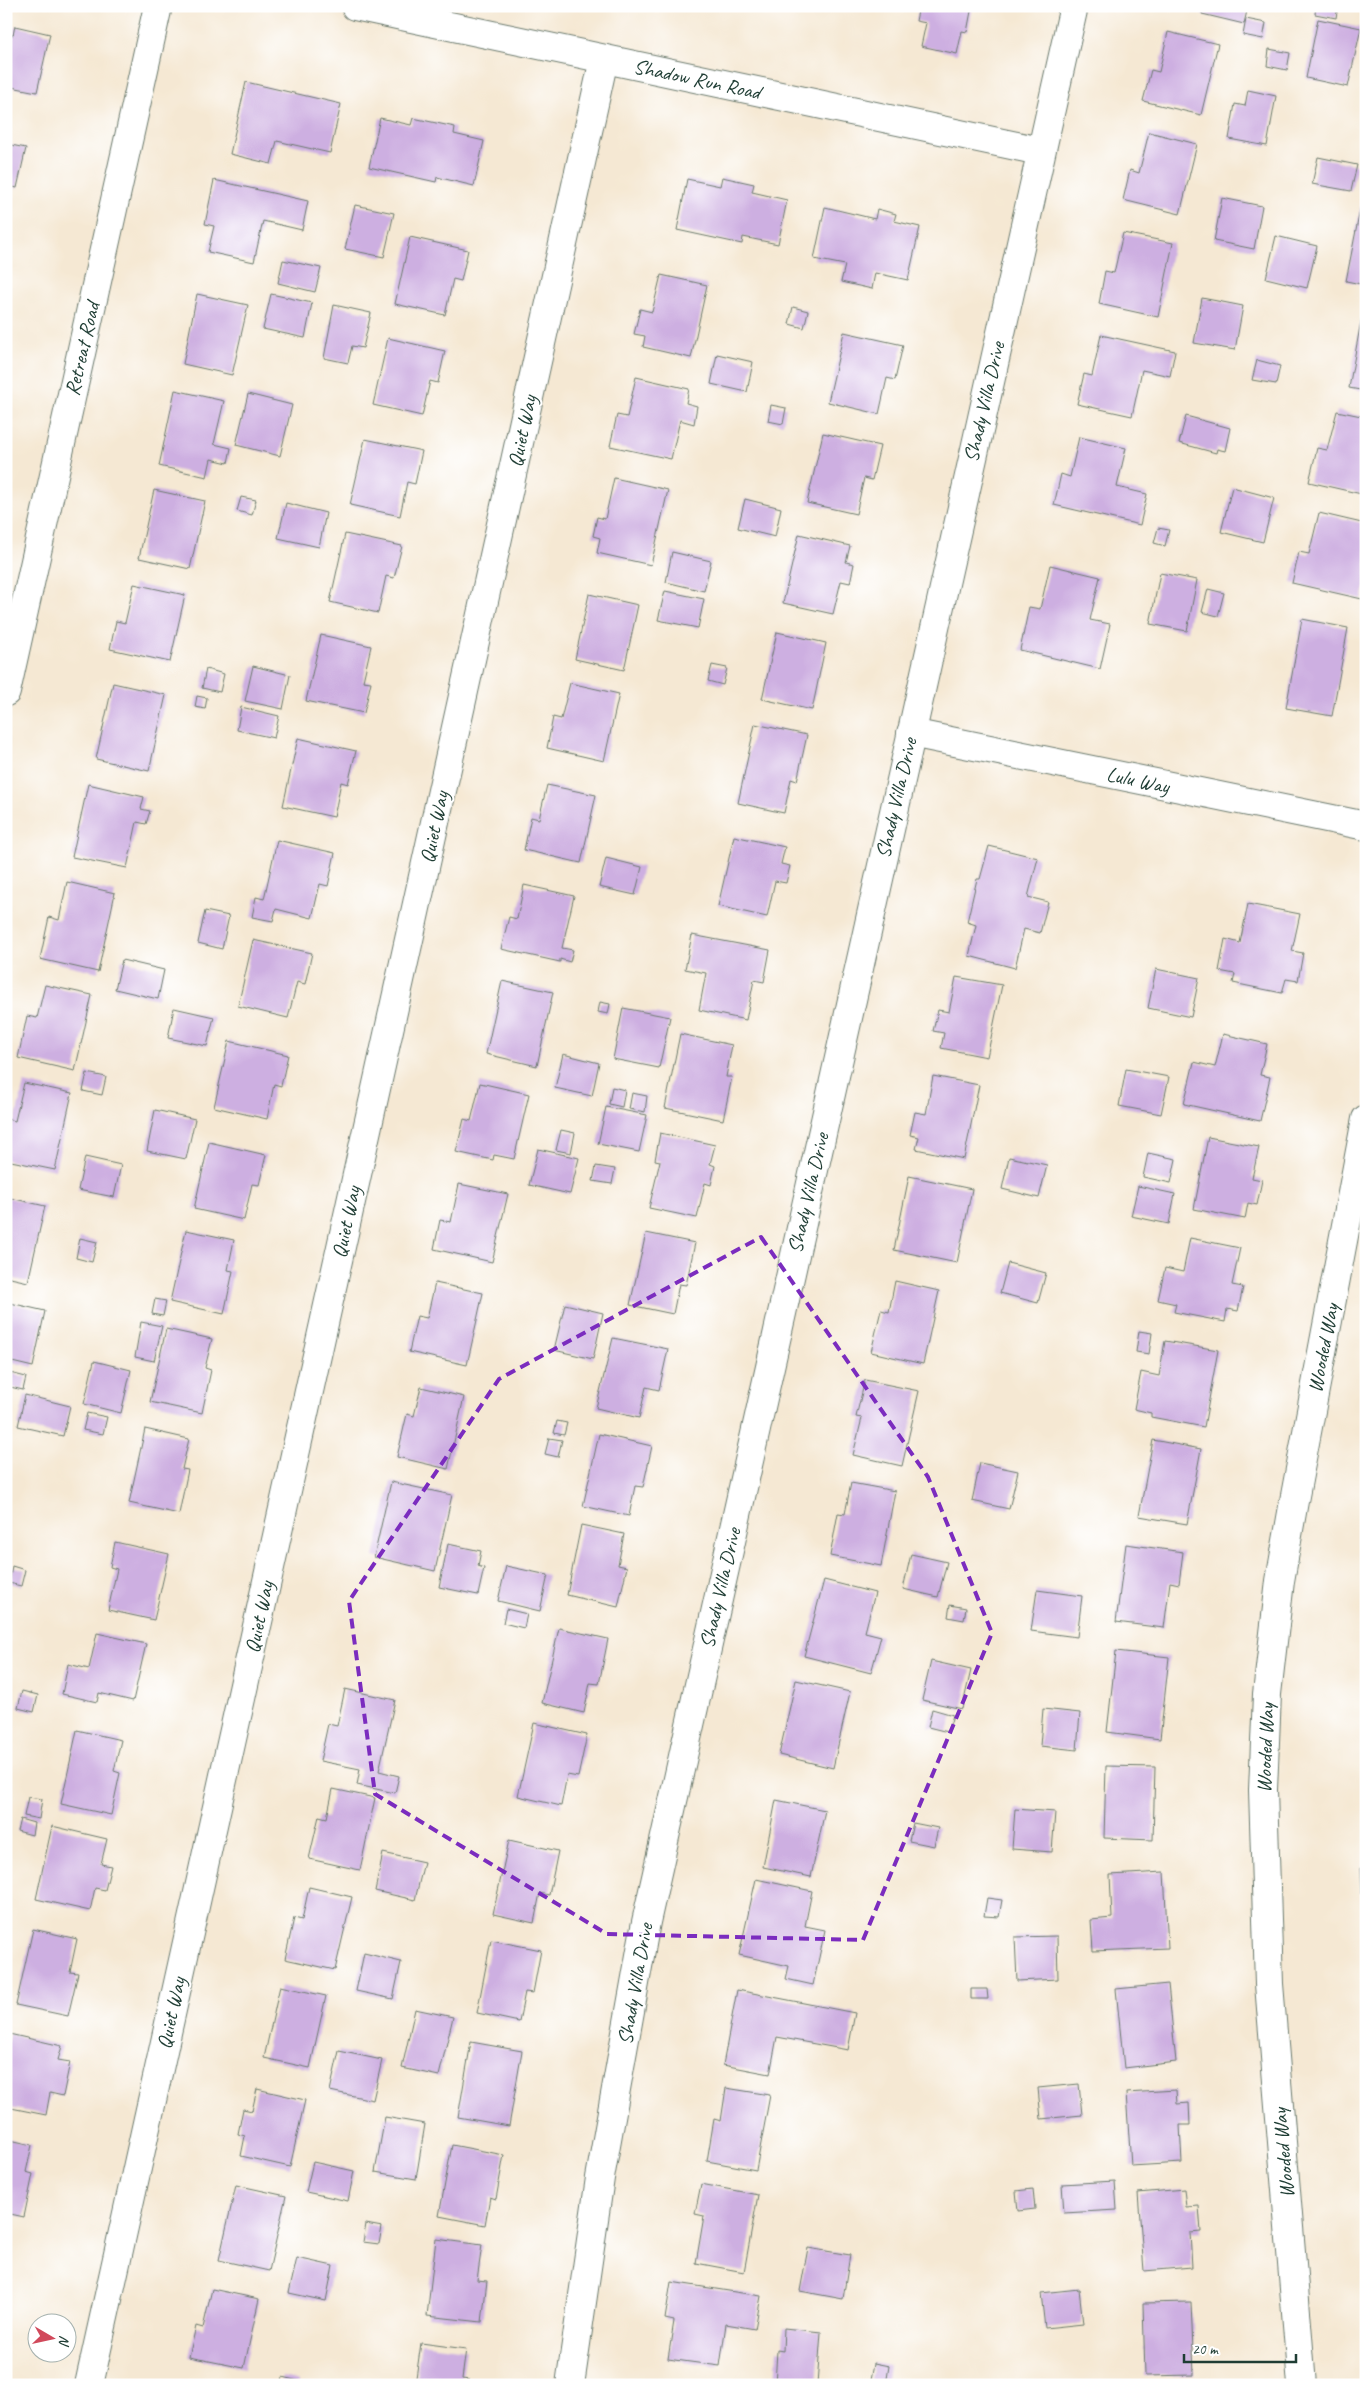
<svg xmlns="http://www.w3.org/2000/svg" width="1372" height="2391" font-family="Caveat,sans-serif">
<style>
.building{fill:#cdafe1}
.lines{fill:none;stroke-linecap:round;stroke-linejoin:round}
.street-casing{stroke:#6a796c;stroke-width:30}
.street{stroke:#fff;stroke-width:28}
.marked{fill:none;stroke:#7b2cbf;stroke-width:4;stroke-dasharray:10 6;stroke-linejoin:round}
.labels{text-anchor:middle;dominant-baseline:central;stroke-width:4;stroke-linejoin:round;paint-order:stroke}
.street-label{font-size:21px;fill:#1f3d34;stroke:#fff}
</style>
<rect width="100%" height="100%" fill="#fff"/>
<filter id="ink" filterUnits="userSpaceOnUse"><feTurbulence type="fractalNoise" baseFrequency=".02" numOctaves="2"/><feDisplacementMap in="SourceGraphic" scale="10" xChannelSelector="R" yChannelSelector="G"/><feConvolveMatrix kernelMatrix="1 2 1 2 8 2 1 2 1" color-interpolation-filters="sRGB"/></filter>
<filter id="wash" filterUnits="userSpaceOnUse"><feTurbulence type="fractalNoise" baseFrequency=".0096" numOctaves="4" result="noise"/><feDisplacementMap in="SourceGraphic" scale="20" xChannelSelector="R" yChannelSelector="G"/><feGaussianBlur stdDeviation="1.12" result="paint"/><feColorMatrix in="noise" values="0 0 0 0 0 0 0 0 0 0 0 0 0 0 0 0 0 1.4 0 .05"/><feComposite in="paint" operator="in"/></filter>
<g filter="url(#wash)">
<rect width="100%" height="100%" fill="#f5e8d3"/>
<g id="blocks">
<g class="building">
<polygon points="832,6 849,6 849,11"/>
<polygon points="919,6 972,6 967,32 962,31 957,54 921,46 926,23 916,21"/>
<polygon points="1203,6 1248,6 1244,24 1202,14"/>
<polygon points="1316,6 1338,6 1336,18 1315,14"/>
<polygon points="1246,19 1266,23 1263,39 1243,35"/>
<polygon points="1318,19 1361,28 1348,87 1306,78"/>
<polygon points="15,26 50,34 37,92 6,86 6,33 13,35"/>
<polygon points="1168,32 1218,44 1201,115 1143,101 1151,70 1159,72"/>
<polygon points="1269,49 1290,53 1287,70 1267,66"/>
<polygon points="246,82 341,104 330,153 277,141 271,164 230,154"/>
<polygon points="1248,90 1276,96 1267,146 1229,139 1235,104 1245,106"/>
<polygon points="380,118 411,125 413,118 455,127 454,134 484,141 474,186 437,177 436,182 369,167"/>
<polygon points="1149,132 1197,144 1180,214 1123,200 1130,170 1139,173"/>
<polygon points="6,144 26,148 17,188 9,186 7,192"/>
<polygon points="1318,157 1357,165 1351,191 1312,184"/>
<polygon points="722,177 754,184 752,192 787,200 778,244 743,237 742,244 677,230 687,179 720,186"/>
<polygon points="214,180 308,201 302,230 263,221 254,262 208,252 214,226 205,224"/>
<polygon points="1222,198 1262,206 1254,249 1214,241"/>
<polygon points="355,205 394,213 384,257 345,249"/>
<polygon points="1361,205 1366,206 1366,285 1346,281"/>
<polygon points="825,207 875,219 877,209 896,214 894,221 920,227 908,280 875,273 872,289 841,282 845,265 814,259"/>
<polygon points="1123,233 1173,243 1158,317 1099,304 1105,271 1114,273"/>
<polygon points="1276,236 1317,246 1307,288 1266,278"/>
<polygon points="410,237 468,250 461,281 453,279 445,315 395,304"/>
<polygon points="283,260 321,268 315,292 278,283"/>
<polygon points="661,275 707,285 691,358 643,347 645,336 634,334 640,309 652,312"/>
<polygon points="197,294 248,305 232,375 183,364"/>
<polygon points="271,294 312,303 305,338 263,329"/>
<polygon points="1202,298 1243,306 1235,350 1194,343"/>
<polygon points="334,305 371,313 363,348 352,346 348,363 324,358"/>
<polygon points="793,307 808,311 804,328 789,324"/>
<polygon points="1363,310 1366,311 1366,391 1349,388"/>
<polygon points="844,332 903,345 895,380 887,378 879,414 828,402"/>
<polygon points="1101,335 1175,351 1170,376 1142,370 1132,416 1077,404 1084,374 1092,376"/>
<polygon points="388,338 445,351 438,383 430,381 422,416 373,405"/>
<polygon points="717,354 753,362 747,392 711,384"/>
<polygon points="1257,360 1280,366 1276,384 1252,380"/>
<polygon points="636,377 689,389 686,403 697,406 694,424 680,420 671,459 610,446 617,415 627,417"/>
<polygon points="175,390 224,401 214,444 231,448 228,463 211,459 207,477 159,466"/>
<polygon points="248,394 292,405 280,456 236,445"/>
<polygon points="771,405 786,408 783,424 768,421"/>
<polygon points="1337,411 1366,417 1366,495 1309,482 1317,448 1327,450"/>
<polygon points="1186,416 1230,428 1225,451 1217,449 1216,453 1179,443"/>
<polygon points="823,433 880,446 872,480 864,478 856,514 807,503"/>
<polygon points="1079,437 1126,448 1117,487 1147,494 1140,525 1054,505 1061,474 1070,477"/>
<polygon points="365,439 422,451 415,484 407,482 400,516 350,505"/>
<polygon points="614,478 668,490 651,565 597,553 600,538 593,536 597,517 605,519"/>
<polygon points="1232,487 1274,498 1263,542 1221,532"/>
<polygon points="154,490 205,501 190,569 139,558"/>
<polygon points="241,497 256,500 252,515 237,511"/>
<polygon points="745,499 781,508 775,537 738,528"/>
<polygon points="286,503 326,513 319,547 278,538"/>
<polygon points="1319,513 1366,524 1366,585 1362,599 1292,583 1299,552 1309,554"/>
<polygon points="1158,528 1169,530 1165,546 1154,543"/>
<polygon points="345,534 402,546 394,578 386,576 378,613 330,602"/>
<polygon points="799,534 850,546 846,562 854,564 850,583 841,581 833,614 783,603"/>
<polygon points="672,552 711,561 704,591 666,582"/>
<polygon points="1050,565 1100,577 1090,620 1110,624 1100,669 1020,650 1029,607 1040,609"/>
<polygon points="1160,573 1197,580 1187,631 1150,624"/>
<polygon points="134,584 185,595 170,662 110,649 116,621 125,623"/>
<polygon points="1208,589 1224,593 1218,616 1202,612"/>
<polygon points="665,591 704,599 698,628 658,620"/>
<polygon points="589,594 638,605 624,670 575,659"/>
<polygon points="1302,619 1348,628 1332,716 1286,708"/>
<polygon points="777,632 826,643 812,710 762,699"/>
<polygon points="321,635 371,646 363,681 371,682 364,713 306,701"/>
<polygon points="712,665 727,668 723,685 708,681"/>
<polygon points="253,666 290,675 283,709 245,701"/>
<polygon points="206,669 224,674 220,692 202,688"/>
<polygon points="113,683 166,695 149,771 96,759"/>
<polygon points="570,683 619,694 604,761 547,748 553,717 561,719"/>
<polygon points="197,696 207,698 205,709 195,707"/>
<polygon points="241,707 279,716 274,738 237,730"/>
<polygon points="755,724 807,735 797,781 791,779 784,813 738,803"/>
<polygon points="298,738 356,751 348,784 341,782 334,817 283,806"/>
<polygon points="88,784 144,797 141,809 150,811 146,824 137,822 127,868 72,857"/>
<polygon points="547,785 596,795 581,863 524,850 531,817 539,819"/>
<polygon points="734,836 785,847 781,864 790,866 786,883 775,881 767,917 718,906"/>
<polygon points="277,840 335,853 328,886 320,884 312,918 276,909 273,921 252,917 256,897 264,899"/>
<polygon points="989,846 1038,858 1028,897 1048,902 1040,933 1024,929 1015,968 969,956 976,925 967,922 977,879 980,879"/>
<polygon points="606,858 642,867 635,895 599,887"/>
<polygon points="67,882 115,893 98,972 40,959 49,917 59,920"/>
<polygon points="524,885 574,896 562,948 573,950 570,962 560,959 560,962 501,949 509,917 517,919"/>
<polygon points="1248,904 1300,914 1292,951 1303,953 1298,981 1286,979 1282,993 1233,983 1235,974 1219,971 1225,939 1240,943"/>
<polygon points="205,911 229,916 222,949 198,943"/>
<polygon points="692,935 770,950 764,982 754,980 746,1020 699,1010 706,973 685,969"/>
<polygon points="253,940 312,953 305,984 297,982 288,1018 238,1006"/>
<polygon points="122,960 164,970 158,999 115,989"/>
<polygon points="1156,969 1199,978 1191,1017 1148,1008"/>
<polygon points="956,977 1002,985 987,1057 941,1048 944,1033 933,1031 938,1010 949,1012"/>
<polygon points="502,981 553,992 537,1066 486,1054"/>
<polygon points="45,985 92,995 75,1071 18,1058 27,1016 37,1018"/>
<polygon points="600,1002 610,1004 608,1014 598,1012"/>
<polygon points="174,1008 214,1017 207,1046 168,1038"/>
<polygon points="623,1008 670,1017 659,1068 613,1059"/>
<polygon points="680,1034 732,1045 726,1077 732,1077 723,1120 665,1108"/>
<polygon points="1223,1034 1267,1044 1260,1075 1270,1077 1260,1121 1184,1104 1194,1062 1215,1067"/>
<polygon points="229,1041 288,1055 281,1086 274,1084 267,1119 214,1107"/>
<polygon points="563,1054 599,1063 592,1096 555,1088"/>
<polygon points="1126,1069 1169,1077 1161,1114 1119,1106"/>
<polygon points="87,1073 106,1077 102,1095 83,1091"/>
<polygon points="933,1076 979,1085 964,1159 916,1149 919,1137 910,1135 915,1112 926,1114"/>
<polygon points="24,1083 72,1093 55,1170 6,1160 6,1119 15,1121"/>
<polygon points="480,1083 529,1094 514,1159 494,1155 493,1160 456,1152 464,1119 471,1121"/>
<polygon points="612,1087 625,1090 622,1107 609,1104"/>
<polygon points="632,1093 647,1096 645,1112 629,1109"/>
<polygon points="606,1107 647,1115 639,1152 598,1144"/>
<polygon points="155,1110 195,1119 186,1159 147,1151"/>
<polygon points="561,1130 575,1133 571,1153 556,1150"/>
<polygon points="660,1133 715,1145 710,1164 715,1166 711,1185 705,1183 697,1218 649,1208 660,1161 655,1160"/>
<polygon points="1208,1137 1259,1147 1252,1178 1262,1180 1257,1205 1248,1203 1245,1219 1194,1209"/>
<polygon points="209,1142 266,1155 259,1185 252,1184 244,1220 194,1209"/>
<polygon points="538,1149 579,1158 570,1194 529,1185"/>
<polygon points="1148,1153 1176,1159 1171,1183 1143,1177"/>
<polygon points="85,1157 121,1165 114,1197 78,1190"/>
<polygon points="1009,1157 1047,1165 1039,1198 1002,1189"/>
<polygon points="596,1166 615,1169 612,1184 593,1181"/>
<polygon points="909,1176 972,1189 957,1263 894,1250"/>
<polygon points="459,1184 508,1194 492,1262 434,1249 440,1220 451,1222"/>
<polygon points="1138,1186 1175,1194 1169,1224 1131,1216"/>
<polygon points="6,1197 45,1206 28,1282 6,1277"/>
<polygon points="186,1230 234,1240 228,1270 233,1271 224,1314 170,1302"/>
<polygon points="646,1233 695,1243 686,1285 679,1284 673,1314 630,1305"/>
<polygon points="80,1238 97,1242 92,1262 76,1258"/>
<polygon points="1190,1238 1240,1248 1232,1285 1243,1287 1238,1311 1227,1309 1225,1322 1174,1312 1176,1304 1158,1300 1165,1268 1183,1272"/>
<polygon points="1008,1263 1046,1273 1038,1303 1000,1293"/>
<polygon points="895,1281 939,1291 923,1364 871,1352 881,1310 889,1312"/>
<polygon points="435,1283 483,1293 467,1365 409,1352 417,1316 427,1318"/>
<polygon points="155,1299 166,1301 163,1316 152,1314"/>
<polygon points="6,1302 45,1311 33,1367 12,1362 10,1373 26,1377 23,1390 6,1386"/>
<polygon points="565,1304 603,1313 593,1359 554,1350"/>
<polygon points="141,1322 162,1326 154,1361 135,1357"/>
<polygon points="166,1329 212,1339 205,1368 211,1370 202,1413 150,1402"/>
<polygon points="1139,1331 1152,1333 1149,1354 1136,1352"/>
<polygon points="613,1338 668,1349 659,1390 646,1387 639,1418 596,1408"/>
<polygon points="1165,1341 1218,1350 1204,1427 1151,1417 1151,1413 1134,1409 1141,1372 1159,1376"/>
<polygon points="94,1361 131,1370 121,1413 84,1404"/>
<polygon points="865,1380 919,1391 902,1466 853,1455 862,1418 856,1417"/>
<polygon points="421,1387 464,1397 448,1469 397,1457 407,1414 414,1416"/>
<polygon points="25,1395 70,1406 63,1436 18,1426"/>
<polygon points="87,1413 107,1417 103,1434 83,1430"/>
<polygon points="557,1421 567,1423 564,1435 554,1433"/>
<polygon points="145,1429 189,1439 182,1469 188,1470 179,1514 129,1503"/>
<polygon points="599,1434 652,1446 643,1487 635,1486 629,1516 583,1506"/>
<polygon points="549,1438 562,1440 558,1457 545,1454"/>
<polygon points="1153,1440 1201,1449 1187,1524 1139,1516"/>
<polygon points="980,1463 1018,1471 1009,1509 972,1501"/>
<polygon points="391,1482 452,1495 435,1571 374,1557"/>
<polygon points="851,1483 895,1491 881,1566 830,1556 838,1513 845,1514"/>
<polygon points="581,1525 624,1534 618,1565 627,1567 618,1607 567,1595"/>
<polygon points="115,1542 169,1554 154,1620 108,1610 117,1569 110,1567"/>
<polygon points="448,1544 481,1551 478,1566 484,1568 478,1595 439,1587"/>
<polygon points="1126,1544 1183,1552 1179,1584 1170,1582 1164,1628 1116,1622"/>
<polygon points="911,1554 947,1562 938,1597 903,1589"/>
<polygon points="12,1566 25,1570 21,1586 9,1583"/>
<polygon points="506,1566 548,1575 540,1611 498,1601"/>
<polygon points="824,1580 875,1593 865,1632 881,1636 871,1673 804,1656"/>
<polygon points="1037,1590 1082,1596 1077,1637 1031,1631"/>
<polygon points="950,1605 966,1608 964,1620 948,1617"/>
<polygon points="506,1609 527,1614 524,1628 503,1623"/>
<polygon points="559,1628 608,1639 599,1684 590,1683 584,1713 542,1703"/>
<polygon points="97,1633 146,1644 133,1701 99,1693 97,1702 62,1694 68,1664 89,1669"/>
<polygon points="1116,1651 1169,1657 1160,1739 1107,1732"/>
<polygon points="931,1661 971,1670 962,1709 922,1700"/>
<polygon points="796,1680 850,1692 833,1768 779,1755"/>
<polygon points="345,1689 395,1700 379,1771 399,1776 395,1793 357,1785 360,1769 320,1761 328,1724 337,1726"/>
<polygon points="22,1691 38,1695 34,1712 18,1708"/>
<polygon points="932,1709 953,1715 948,1732 928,1727"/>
<polygon points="1043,1709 1080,1713 1077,1750 1040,1746"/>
<polygon points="534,1723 587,1735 578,1777 567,1775 561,1806 518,1796"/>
<polygon points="77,1730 121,1740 114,1771 120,1773 111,1815 61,1804"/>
<polygon points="1106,1766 1155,1767 1153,1840 1104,1838"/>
<polygon points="333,1789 375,1798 360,1870 309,1859 319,1816 327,1818"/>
<polygon points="28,1797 42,1799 39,1819 24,1816"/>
<polygon points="776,1800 825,1810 811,1877 763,1867"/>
<polygon points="1015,1809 1055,1812 1052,1852 1012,1849"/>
<polygon points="20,1819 34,1823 32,1835 17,1831"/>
<polygon points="913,1823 938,1828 934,1846 909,1841"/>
<polygon points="52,1826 107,1839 101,1864 111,1866 105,1890 95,1888 90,1911 36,1899"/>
<polygon points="509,1840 558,1851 549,1895 540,1893 534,1923 493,1914"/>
<polygon points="383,1853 424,1862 415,1900 375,1891"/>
<polygon points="1361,1868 1366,1868 1366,1909 1362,1909"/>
<polygon points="1164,1872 1168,1948 1093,1951 1091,1920 1112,1918 1110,1875"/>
<polygon points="756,1879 812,1891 805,1926 825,1930 813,1985 786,1979 789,1966 739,1955"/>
<polygon points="309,1887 352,1897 335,1970 285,1959 294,1918 302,1920"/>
<polygon points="987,1898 1002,1900 999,1917 984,1916"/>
<polygon points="33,1929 77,1939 70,1972 78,1973 68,2016 16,2005"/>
<polygon points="1057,1936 1058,1979 1017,1981 1015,1937"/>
<polygon points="491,1940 541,1950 533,1993 525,1992 519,2022 477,2013"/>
<polygon points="364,1953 401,1962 393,1999 356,1991"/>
<polygon points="1168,1984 1176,2062 1124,2068 1116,1989"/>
<polygon points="280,1986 326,1996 310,2068 264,2058"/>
<polygon points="971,1989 987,1989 988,1999 971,1999"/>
<polygon points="737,1990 855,2013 848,2050 777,2037 770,2074 723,2065"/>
<polygon points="415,2009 453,2017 439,2076 402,2068"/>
<polygon points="9,2034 62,2046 58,2060 70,2062 63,2096 50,2093 46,2115 6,2107 6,2047"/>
<polygon points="471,2042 522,2051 509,2126 458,2117"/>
<polygon points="339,2051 382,2060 373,2100 330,2091"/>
<polygon points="1079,2084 1082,2115 1041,2119 1038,2088"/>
<polygon points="726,2088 770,2095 756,2170 707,2161 714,2119 721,2121"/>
<polygon points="257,2089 305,2100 290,2167 241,2156 245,2136 238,2134 243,2109 252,2111"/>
<polygon points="1176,2090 1177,2104 1189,2103 1190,2125 1180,2125 1182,2163 1131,2166 1126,2093"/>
<polygon points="385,2117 425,2124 416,2179 375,2172"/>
<polygon points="6,2139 32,2145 26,2172 33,2174 24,2217 6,2213"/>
<polygon points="452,2145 504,2155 496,2199 490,2197 485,2225 439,2216"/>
<polygon points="313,2162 354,2171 348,2201 306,2192"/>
<polygon points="1115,2181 1117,2210 1064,2213 1062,2184"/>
<polygon points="701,2184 758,2195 744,2272 696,2263 704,2216 695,2214"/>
<polygon points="236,2185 286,2196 269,2271 219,2260"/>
<polygon points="1033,2189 1035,2209 1018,2211 1016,2191"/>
<polygon points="1184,2189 1186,2207 1199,2206 1201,2232 1190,2233 1192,2267 1144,2271 1138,2193"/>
<polygon points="366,2224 382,2227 379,2244 363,2242"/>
<polygon points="436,2239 482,2245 477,2280 487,2281 482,2322 427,2316"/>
<polygon points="808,2248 850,2255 843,2299 800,2291"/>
<polygon points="297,2258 333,2266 326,2301 289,2293"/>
<polygon points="671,2282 761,2296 755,2329 726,2324 720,2366 668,2359 674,2321 665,2319"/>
<polygon points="212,2289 259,2299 244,2368 189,2357 196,2326 203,2328"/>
<polygon points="1079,2289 1083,2324 1045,2328 1041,2293"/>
<polygon points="1191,2302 1194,2375 1145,2376 1143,2303"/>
<polygon points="784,2328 821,2332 817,2385 775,2385 777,2350 783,2351"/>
<polygon points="421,2343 466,2349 462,2379 469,2380 468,2385 415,2385"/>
<polygon points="874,2363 889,2366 886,2385 870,2385"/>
<polygon points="282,2377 299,2381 299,2385 280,2385"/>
</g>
</g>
</g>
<g filter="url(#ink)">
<use href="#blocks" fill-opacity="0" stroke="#6a796c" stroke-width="1"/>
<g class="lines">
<g class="street-casing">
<g id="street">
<polyline points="355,6 1040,151"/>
<polyline points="6,692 158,6"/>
<polyline points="911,733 1366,826"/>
<polyline points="89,2385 604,59"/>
<polyline points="570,2385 600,2178 646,1922 1074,6"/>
<polyline points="1302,2385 1269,1984 1263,1790 1267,1694 1280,1581 1294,1501 1366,1119"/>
</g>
</g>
<use href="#street" class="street"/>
</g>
</g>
<path class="marked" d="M761,1237L928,1477L992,1633L863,1940L607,1934L375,1794L349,1601L499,1379Z"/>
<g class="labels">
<g class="street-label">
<text transform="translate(697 79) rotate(12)">Shadow Run Road</text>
<text transform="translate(82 349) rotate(-77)">Retreat Road</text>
<text transform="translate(984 402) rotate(-77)">Shady Villa Drive</text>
<text transform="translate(522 431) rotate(-78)">Quiet Way</text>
<text transform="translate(1138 780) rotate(12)">Lulu Way</text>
<text transform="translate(896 798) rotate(-77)">Shady Villa Drive</text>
<text transform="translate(434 827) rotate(-78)">Quiet Way</text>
<text transform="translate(808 1193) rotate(-77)">Shady Villa Drive</text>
<text transform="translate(346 1222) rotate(-78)">Quiet Way</text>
<text transform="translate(1323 1348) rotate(-79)">Wooded Way</text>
<text transform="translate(720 1588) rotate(-77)">Shady Villa Drive</text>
<text transform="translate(259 1617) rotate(-78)">Quiet Way</text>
<text transform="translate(1265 1748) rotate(-88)">Wooded Way</text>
<text transform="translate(635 1984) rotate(-80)">Shady Villa Drive</text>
<text transform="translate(171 2013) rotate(-78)">Quiet Way</text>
<text transform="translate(1283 2153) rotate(-95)">Wooded Way</text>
</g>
</g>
<rect width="1372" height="2391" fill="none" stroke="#fff" stroke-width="25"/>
<g transform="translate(52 2338) rotate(99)"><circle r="24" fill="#ffffff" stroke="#a5b1ae"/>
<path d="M0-4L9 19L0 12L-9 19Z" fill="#d1495b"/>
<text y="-8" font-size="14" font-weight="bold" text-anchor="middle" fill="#1f3d34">N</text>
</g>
<path d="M1184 2354v8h112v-8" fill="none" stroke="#1f3d34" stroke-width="2.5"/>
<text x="1192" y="2354" font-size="15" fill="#1f3d34" stroke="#ffffff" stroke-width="4" paint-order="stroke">20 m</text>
</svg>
